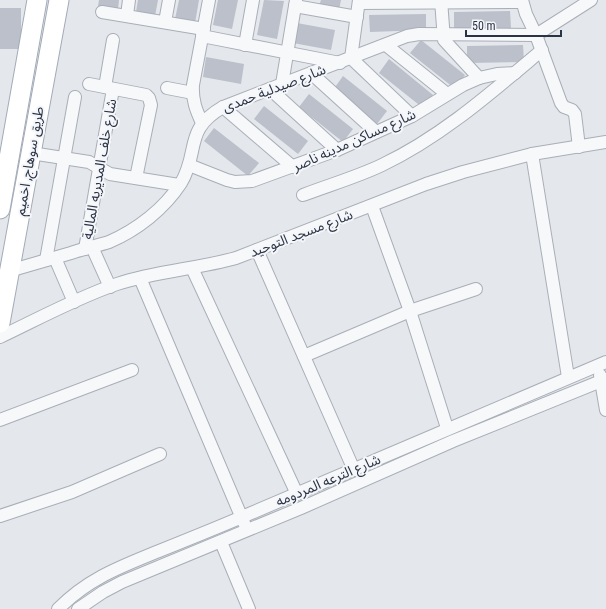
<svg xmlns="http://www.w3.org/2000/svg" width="606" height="609" font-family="'Roboto Condensed','Noto Sans Arabic',sans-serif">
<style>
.building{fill:#bbc0ca}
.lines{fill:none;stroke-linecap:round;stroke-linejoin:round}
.minor-casing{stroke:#a9aeb7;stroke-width:14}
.primary-casing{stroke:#a3abb8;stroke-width:21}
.minor{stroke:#f7f8fa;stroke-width:12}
.primary{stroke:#fff;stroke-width:19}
.labels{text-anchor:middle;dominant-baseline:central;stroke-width:4;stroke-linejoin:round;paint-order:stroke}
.street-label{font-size:14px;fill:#2b3445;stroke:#f4f6f9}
</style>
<rect width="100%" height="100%" fill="#e4e7ec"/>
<g class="building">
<polygon points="99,0 119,0 118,9 98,6"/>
<polygon points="138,0 158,0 155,16 136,12"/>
<polygon points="179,0 199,0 195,23 175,19"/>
<polygon points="218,0 238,0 232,29 213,25"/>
<polygon points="264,0 284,1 277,39 257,35"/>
<polygon points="321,0 341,0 339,10 319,6"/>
<rect x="0" y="8" width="21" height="41"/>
<polygon points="510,11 511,28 454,29 454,12"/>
<polygon points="426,14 426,30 370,32 369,15"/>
<polygon points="297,23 335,30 331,50 293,43"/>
<polygon points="421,40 465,75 454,88 410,53"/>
<polygon points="523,45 524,62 467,63 467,46"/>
<polygon points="206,57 244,64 241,84 203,77"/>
<polygon points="389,59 433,95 423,108 379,73"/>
<polygon points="343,76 387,111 377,124 333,90"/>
<polygon points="309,94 353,129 343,142 299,107"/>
<polygon points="264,106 308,141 298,154 254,119"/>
<polygon points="214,128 259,163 248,176 204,141"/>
</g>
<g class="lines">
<g class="minor-casing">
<g id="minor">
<polyline points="359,0 351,58 412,116"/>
<polyline points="441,0 444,40 479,78"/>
<polyline points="522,0 526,14 536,35 561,103 564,107 572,110 575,114 579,147"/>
<polyline points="359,3 522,2"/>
<polyline points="295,6 357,17"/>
<polyline points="102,12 204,29"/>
<polyline points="127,15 129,0"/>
<polyline points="165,22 169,0"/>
<polyline points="202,36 340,63"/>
<polyline points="245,45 253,0"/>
<polyline points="386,45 447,94"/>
<polyline points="311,73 376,132"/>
<polyline points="89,84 146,95 149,98 151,105 136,178"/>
<polyline points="282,84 296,0"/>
<polyline points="105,87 113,40"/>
<polyline points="167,88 193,93"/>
<polyline points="270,89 337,150"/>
<polyline points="223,107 293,167"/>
<path d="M202,123C196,110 192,100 193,85L209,0"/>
<polyline points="31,153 89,162 110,174 179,185"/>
<polyline points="532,154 568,377"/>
<polyline points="189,165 227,180 235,182 252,181 337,150 412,116 463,85 479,78 497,74 515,73"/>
<path d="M303,195C329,185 357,177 382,165C441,137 492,92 542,50"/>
<polyline points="372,206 410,311 447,428"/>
<polyline points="92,247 110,287"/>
<polyline points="85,249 113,89"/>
<polyline points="257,250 354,470"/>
<polyline points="55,258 74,302"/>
<polyline points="46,260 75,97"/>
<polyline points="192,268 297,494"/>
<path d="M9,271C30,265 50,259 71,253C83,249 96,246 109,242C137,230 164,209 181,183C200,151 183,130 223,107L407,36L419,34L536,35L591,0"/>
<polyline points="140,278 244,523"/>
<path d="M0,337C38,319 76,298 117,284C156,271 197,269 236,258L426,184L463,172L532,154L606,142"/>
<polyline points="304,356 410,311 476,289"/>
<polyline points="600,375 606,410"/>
<polyline points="0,420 132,370"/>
<polyline points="0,516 72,492 160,454"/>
<polyline points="221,542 249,609"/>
<path d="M58,609C89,578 120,567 159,551C189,539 219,527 249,514C368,464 487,412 606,362"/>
<polyline points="78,609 103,592 122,582 301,508 453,441 606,379"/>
</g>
</g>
<g class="primary-casing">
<g id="primary">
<polyline points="0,209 37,0"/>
<polyline points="0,323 59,0"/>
</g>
</g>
<use href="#minor" class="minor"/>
<use href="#primary" class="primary"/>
</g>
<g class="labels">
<g class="street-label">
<text transform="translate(274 88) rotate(-21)">شارع صيدلية حمدى</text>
<text transform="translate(354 140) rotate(-24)">شارع مساكن مدينه ناصر</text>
<text transform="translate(29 161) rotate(-80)">طريق سوهاج, اخميم</text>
<text transform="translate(99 169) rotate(-80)">شارع خلف المديريه المالية</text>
<text transform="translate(301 233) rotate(-21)">شارع مسجد التوحيد</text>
<text transform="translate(328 480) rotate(-23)">شارع الترعه المردومه</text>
</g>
</g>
<path d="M466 30v6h95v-6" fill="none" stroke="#2b3445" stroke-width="2"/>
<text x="472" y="30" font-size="12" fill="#2b3445" stroke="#f4f6f9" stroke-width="3" paint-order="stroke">50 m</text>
</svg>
